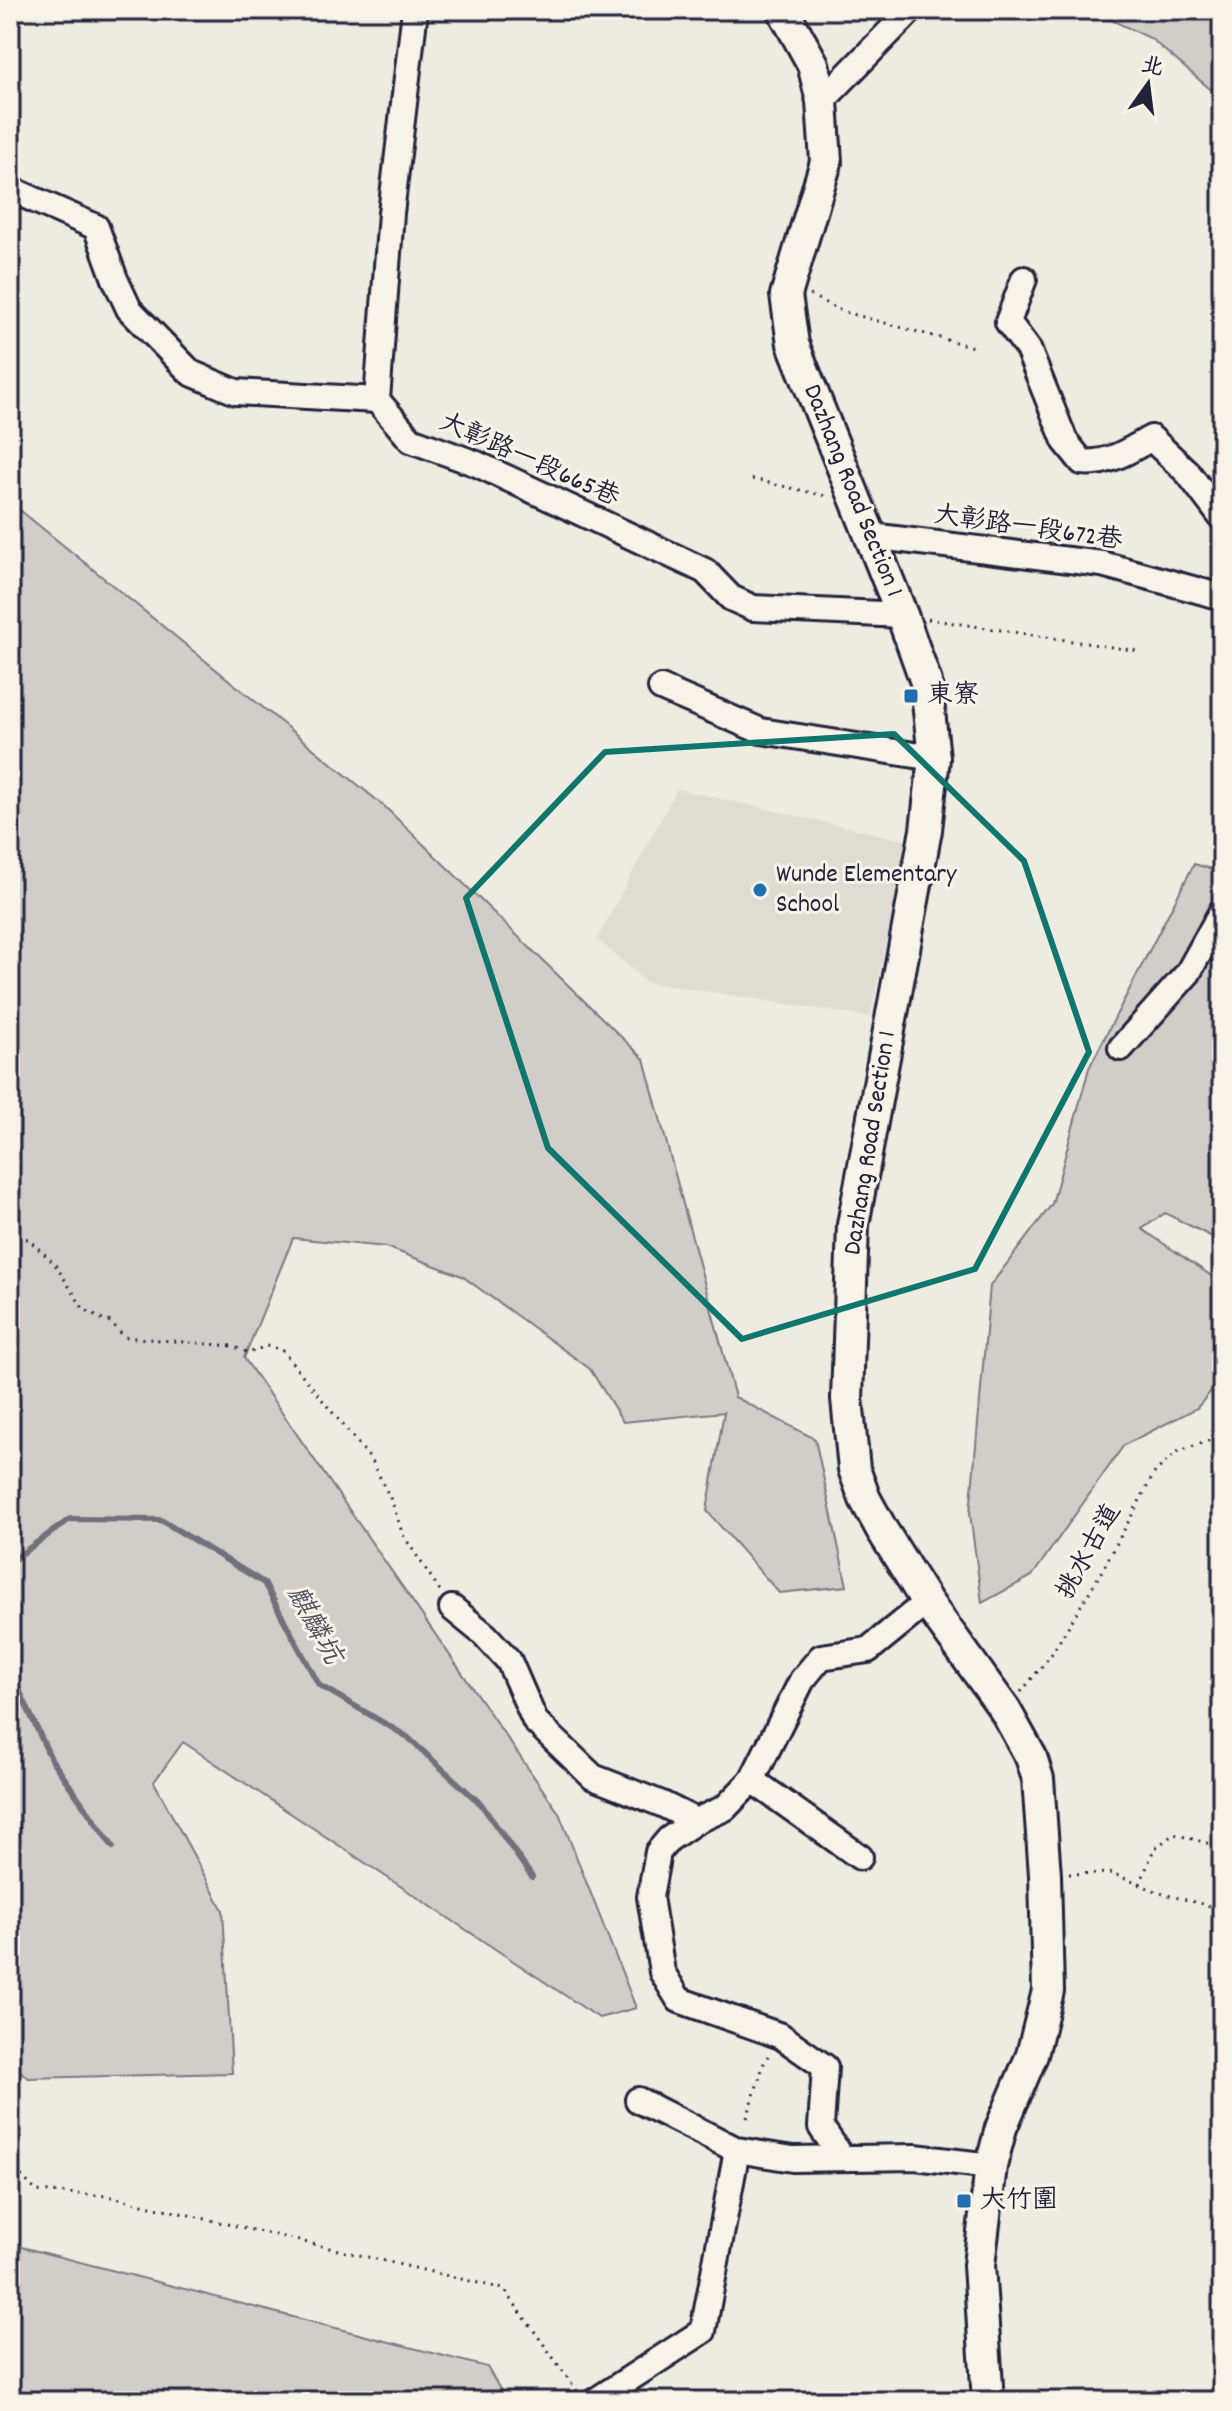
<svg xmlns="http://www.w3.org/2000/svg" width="1232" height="2411" font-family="Dekko,'LXGW WenKai TC',sans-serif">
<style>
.built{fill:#dfdcd4}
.green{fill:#d1cdc9;stroke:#7a7882;stroke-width:2}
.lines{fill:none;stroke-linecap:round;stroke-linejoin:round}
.stream{stroke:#716f7b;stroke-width:6}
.minor-casing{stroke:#22223b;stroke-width:30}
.major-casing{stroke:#22223b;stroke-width:36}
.path{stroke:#22223b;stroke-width:3;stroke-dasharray:2 6;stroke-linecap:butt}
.minor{stroke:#f7f3e8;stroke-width:24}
.major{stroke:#f7f3e8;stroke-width:30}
.marked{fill:none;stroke:#0f766e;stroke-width:6;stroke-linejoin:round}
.poi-dot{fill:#1f6fb2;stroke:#f7f3e8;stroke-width:3}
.labels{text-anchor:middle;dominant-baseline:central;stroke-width:6;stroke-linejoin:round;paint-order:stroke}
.street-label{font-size:26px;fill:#22223b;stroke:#f7f3e8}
.poi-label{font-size:26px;fill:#22223b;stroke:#f7f3e8;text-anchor:start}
.water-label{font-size:28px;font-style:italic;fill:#504f60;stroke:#f7f3e8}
</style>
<rect width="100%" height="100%" fill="#eeebe1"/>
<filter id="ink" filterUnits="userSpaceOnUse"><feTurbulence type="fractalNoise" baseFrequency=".0125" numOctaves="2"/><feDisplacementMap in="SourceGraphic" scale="16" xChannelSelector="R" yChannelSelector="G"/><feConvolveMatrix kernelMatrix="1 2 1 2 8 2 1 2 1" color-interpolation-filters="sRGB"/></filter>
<g filter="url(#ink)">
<polygon class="built" points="677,789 908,841 870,1017 646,982 597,939"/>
<g class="green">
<polygon points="1090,10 1222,10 1222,99 1150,38"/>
<polygon points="10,502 384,806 644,1059 735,1397 815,1439 847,1586 779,1593 707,1511 724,1412 623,1422 590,1369 462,1276 386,1247 293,1238 244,1358 559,1813 636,2008 599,2018 183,1742 154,1782 223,1910 232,2073 28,2078 10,2062"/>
<polygon points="1194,864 1222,872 1222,1242 1165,1213 1142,1229 1222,1283 1222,1378 1197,1408 1124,1445 1032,1576 982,1603 970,1514 990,1286 1052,1204 1089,1068"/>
<polygon points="10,2244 487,2367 507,2401 10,2401"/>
</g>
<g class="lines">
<g class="stream">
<polyline points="10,1562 70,1519 161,1520 264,1583 319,1685 406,1736 481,1804 532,1877"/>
<polyline points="10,1670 51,1759 113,1847"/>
</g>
<g class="minor-casing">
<g id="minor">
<polyline points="415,10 391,213 377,400 411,440 477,464 705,571 731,598 753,608 902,615"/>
<polyline points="822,101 911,10"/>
<polyline points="10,189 96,227 115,279 129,309 191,373 236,392 377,400"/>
<path d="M1024,279L1008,322L1028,349L1065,441L1082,462C1107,465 1131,450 1151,438L1188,473L1222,518"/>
<polyline points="871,536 1102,564 1222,597"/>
<polyline points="661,688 761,731 934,758"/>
<polyline points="1121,1048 1188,973 1222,911"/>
<polyline points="452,1608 485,1635 509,1661 535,1721 593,1777 662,1804 696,1821 725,1808 752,1780 802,1680 821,1657 868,1650 927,1602"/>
<polyline points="752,1780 860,1857"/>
<polyline points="696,1821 669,1839 658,1852 650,1897 662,1972 679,2000 781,2036 825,2067 821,2127 841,2156"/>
<polyline points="638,2100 737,2150 793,2159 915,2157 991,2166"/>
<polyline points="595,2401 703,2331 737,2150"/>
</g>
</g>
<g class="major-casing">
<polyline id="major" points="783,10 813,64 822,101 826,162 786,295 793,344 902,615 926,682 934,758 926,830 853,1225 847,1399 854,1469 865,1499 882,1530 927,1602 1005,1710 1031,1757 1038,1779 1045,1875 1048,1991 1032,2055 1001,2128 991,2166 979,2265 988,2401"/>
</g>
<g class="path">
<polyline points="810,295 841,311 973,347"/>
<polyline points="752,479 830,497"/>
<polyline points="928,619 1138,651"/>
<polyline points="1222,1210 1216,1215 1214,1232 1222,1239"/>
<polyline points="10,1237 28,1239 54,1263 83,1308 100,1319 111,1322 124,1337 232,1346 249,1353 266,1346 281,1349 372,1461 392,1502 403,1535 441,1592"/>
<polyline points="1021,1692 1051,1655 1102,1571 1155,1472 1177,1452 1222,1436"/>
<polyline points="1069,1874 1111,1873 1163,1894 1222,1909"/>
<polyline points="1140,1884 1154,1849 1174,1834 1222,1847"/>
<polyline points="747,2118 764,2063 768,2056"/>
<polyline points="10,2164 36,2191 108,2196 504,2289 577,2391"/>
</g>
<use href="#minor" class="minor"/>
<use href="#major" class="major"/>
</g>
</g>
<path class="marked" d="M894,734L1024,861L1089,1052L975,1269L742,1339L548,1148L466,898L605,752Z"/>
<g class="poi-dot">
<rect x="903" y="688" width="16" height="16" rx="4"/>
<circle cx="760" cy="890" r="8"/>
<rect x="956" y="2193" width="16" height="16" rx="4"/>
</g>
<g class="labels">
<g class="street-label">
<text transform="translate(529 461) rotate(24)">大彰路一段665巷</text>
<text transform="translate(852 491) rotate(68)">Dazhang Road Section 1</text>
<text transform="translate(1028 529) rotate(8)">大彰路一段672巷</text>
<text transform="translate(871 1143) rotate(-81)">Dazhang Road Section 1</text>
<text transform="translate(1090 1552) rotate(-61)">挑水古道</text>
</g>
<g class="poi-label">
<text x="927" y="696">東寮</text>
<text x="776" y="875">Wunde Elementary<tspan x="776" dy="30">School</tspan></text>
<text x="980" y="2201">大竹圍</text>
</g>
<g class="water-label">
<text transform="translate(312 1626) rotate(61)">麒麟坑</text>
</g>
</g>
<rect width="1232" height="2411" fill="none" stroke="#f7f3e8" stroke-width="40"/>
<rect x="20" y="20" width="1192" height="2371" fill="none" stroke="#22223b" stroke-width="3" filter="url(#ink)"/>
<g transform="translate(1148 84) rotate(14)" stroke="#f7f3e8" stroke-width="6" paint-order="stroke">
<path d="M0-6L14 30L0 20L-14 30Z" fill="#22223b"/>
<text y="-12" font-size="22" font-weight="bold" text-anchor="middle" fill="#22223b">北</text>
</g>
</svg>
